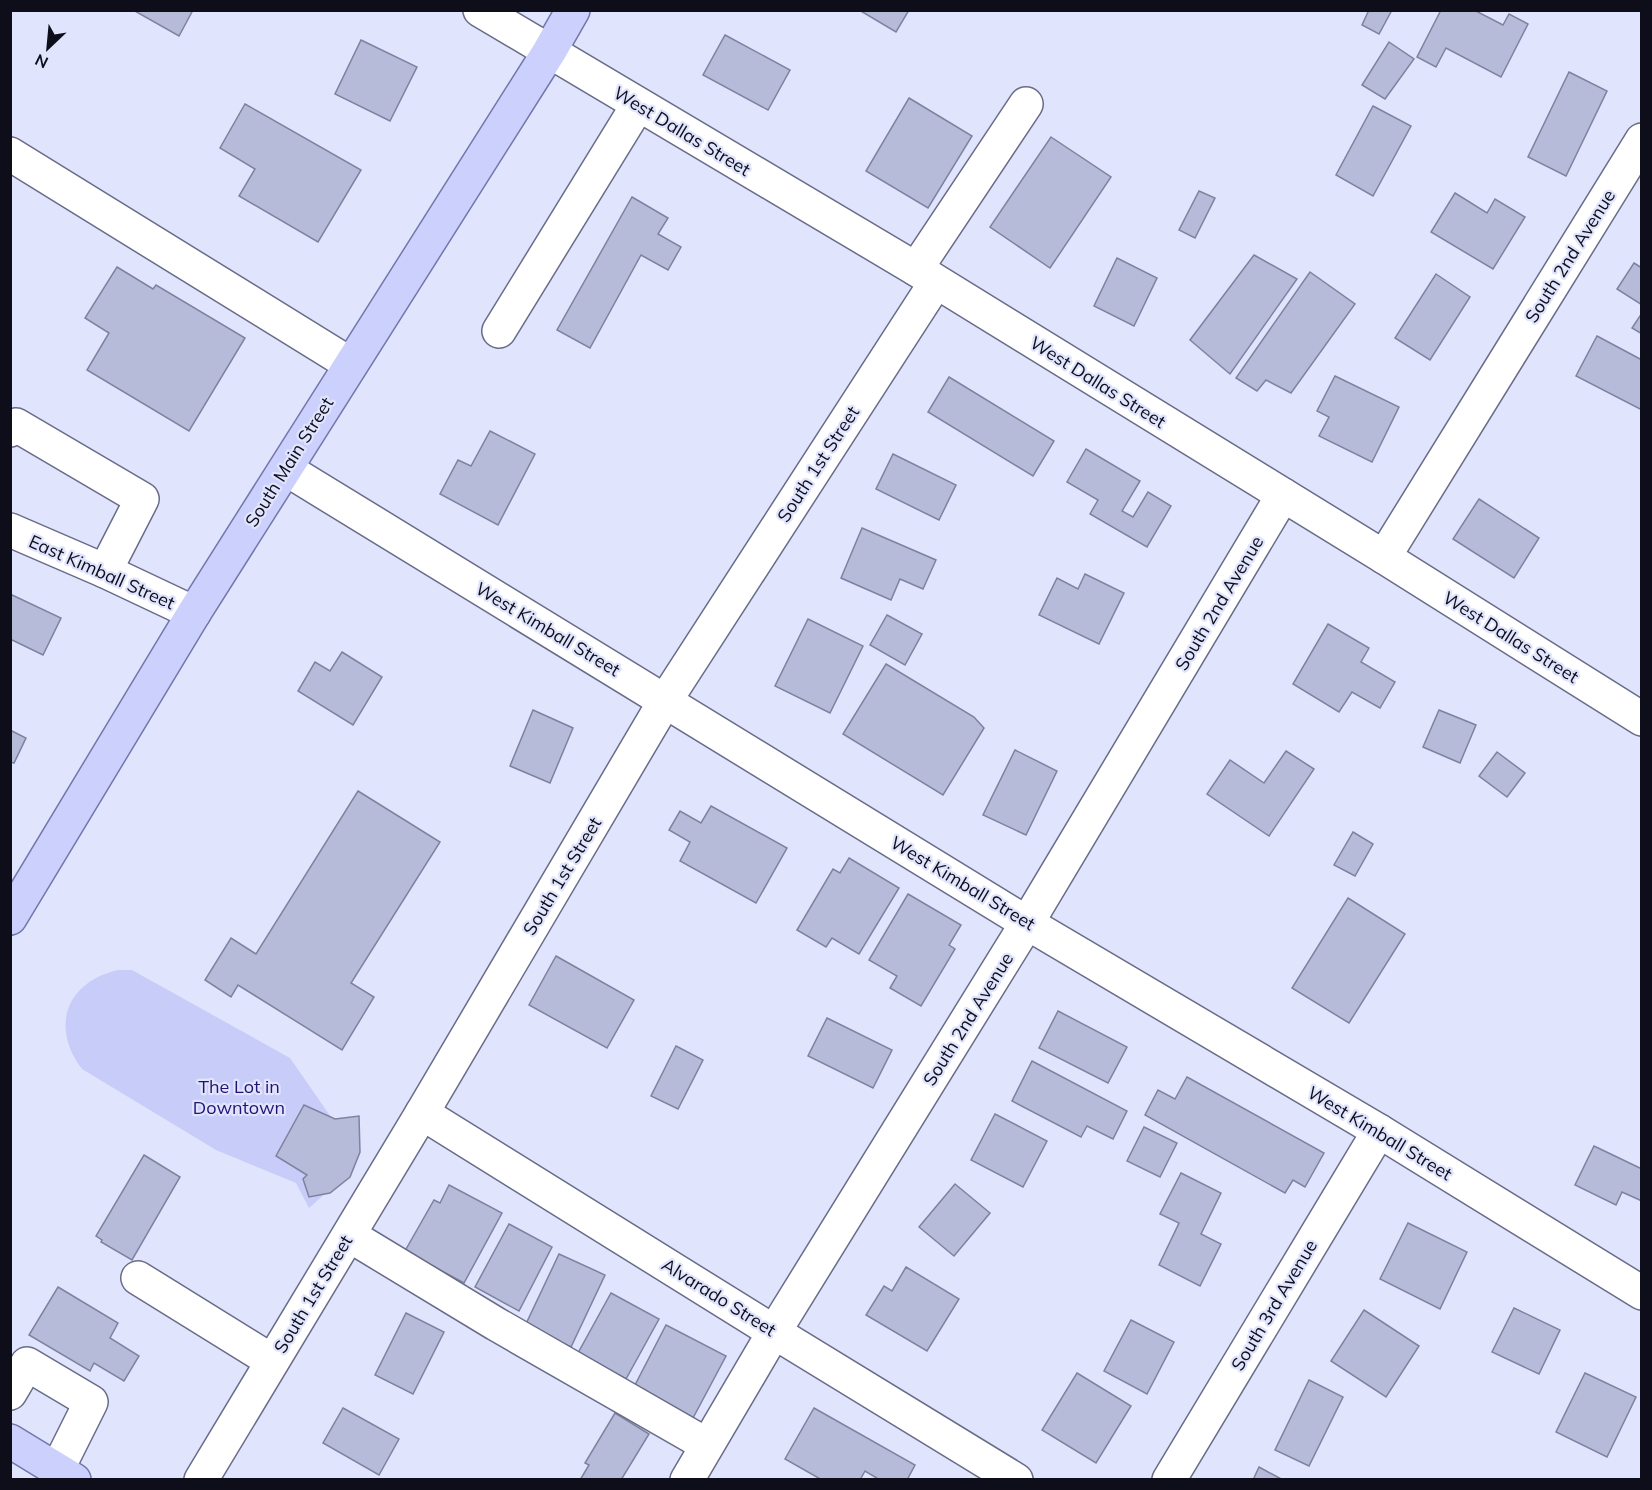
<svg xmlns="http://www.w3.org/2000/svg" width="1652" height="1490" font-family="Mulish,sans-serif">
<style>
.green{fill:#c7cdf8}
.building{fill:#b6bbda;stroke:#7e829f;stroke-width:1.5}
.lines{fill:none;stroke-linecap:round;stroke-linejoin:round}
.minor-casing{stroke:#686c88;stroke-width:36}
.major-casing{stroke:#7277ab;stroke-width:36}
.minor{stroke:#fff;stroke-width:33}
.major{stroke:#cbd0fc;stroke-width:33}
.labels{text-anchor:middle;dominant-baseline:central;stroke-width:4.5;stroke-linejoin:round;paint-order:stroke}
.street-label{font-size:18px;fill:#0d0e19;stroke:#e0e4fd}
.park-label{font-size:18px;fill:#241376;stroke:#e0e4fd}
</style>
<rect width="100%" height="100%" fill="#e0e4fd"/>
<path class="green" d="M118,970H132L290,1058L333,1120L351,1171L309,1208L296,1183L216,1150L82,1069C50,1027 66,982 118,970Z"/>
<g class="building">
<polygon points="133,10 193,10 179,36"/>
<polygon points="859,10 909,10 896,32"/>
<polygon points="1366,10 1392,10 1379,34 1362,25 1368,12"/>
<polygon points="1441,10 1474,10 1503,25 1509,14 1528,24 1501,77 1446,48 1436,67 1417,57"/>
<polygon points="725,35 790,70 768,110 703,75"/>
<polygon points="361,40 417,67 390,121 335,94"/>
<polygon points="1389,42 1414,59 1385,99 1362,85"/>
<polygon points="1569,72 1607,91 1566,176 1528,157"/>
<polygon points="909,98 972,136 928,208 866,171"/>
<polygon points="245,104 361,170 318,242 239,196 255,169 220,148"/>
<polygon points="1373,106 1411,126 1373,196 1336,175"/>
<polygon points="1051,137 1111,177 1050,268 990,227"/>
<polygon points="1199,191 1215,198 1195,238 1179,230"/>
<polygon points="1455,193 1487,213 1495,199 1525,217 1493,269 1431,232"/>
<polygon points="632,197 668,218 658,234 681,247 668,270 641,255 590,348 557,330"/>
<polygon points="1254,255 1297,279 1230,374 1190,340"/>
<polygon points="1117,258 1157,278 1134,326 1094,306"/>
<polygon points="1634,263 1642,268 1642,305 1617,289"/>
<polygon points="117,267 153,289 156,285 245,338 189,431 87,370 109,333 85,318"/>
<polygon points="1310,272 1355,304 1291,393 1266,380 1257,391 1236,378"/>
<polygon points="1436,274 1470,297 1430,360 1395,338"/>
<polygon points="1642,313 1642,334 1632,328"/>
<polygon points="1597,336 1642,360 1642,410 1576,376"/>
<polygon points="1335,376 1399,407 1372,462 1319,436 1329,417 1317,411"/>
<polygon points="949,377 1054,441 1033,476 928,412"/>
<polygon points="490,431 535,454 498,525 440,494 458,460 471,466"/>
<polygon points="1086,449 1140,481 1122,511 1133,517 1148,492 1171,506 1147,547 1090,514 1098,500 1067,482"/>
<polygon points="893,454 956,485 939,520 876,489"/>
<polygon points="1479,499 1539,538 1514,578 1453,539"/>
<polygon points="862,528 936,560 923,589 900,579 891,600 841,578"/>
<polygon points="1085,574 1124,593 1099,644 1039,615 1057,578 1078,589"/>
<polygon points="10,594 61,618 43,655 10,639"/>
<polygon points="887,615 922,634 905,665 870,645"/>
<polygon points="808,619 863,646 830,713 775,686"/>
<polygon points="1328,624 1369,648 1361,662 1395,682 1380,708 1352,692 1339,712 1293,684"/>
<polygon points="342,652 382,677 353,725 298,691 315,662 330,671"/>
<polygon points="886,664 974,717 984,728 943,795 843,734"/>
<polygon points="533,710 573,728 550,783 510,766"/>
<polygon points="1439,710 1476,725 1460,763 1423,747"/>
<polygon points="10,730 26,738 14,763 10,762"/>
<polygon points="1015,750 1057,771 1026,835 983,815"/>
<polygon points="1286,751 1314,769 1269,836 1207,794 1230,760 1264,783"/>
<polygon points="1497,752 1525,773 1507,797 1479,776"/>
<polygon points="358,791 440,842 351,983 374,997 342,1050 238,985 231,997 205,980 231,938 256,954"/>
<polygon points="711,806 787,848 756,903 680,861 690,842 669,830 680,811 701,823"/>
<polygon points="1353,832 1373,844 1355,876 1334,865"/>
<polygon points="849,858 899,888 859,954 832,938 826,947 797,930 833,869 840,873"/>
<polygon points="908,894 961,925 949,945 955,949 921,1006 890,988 897,976 869,960"/>
<polygon points="1348,898 1405,934 1349,1023 1292,988"/>
<polygon points="556,956 634,1000 607,1048 529,1005"/>
<polygon points="1058,1011 1127,1047 1108,1083 1039,1048"/>
<polygon points="827,1018 892,1050 873,1088 808,1056"/>
<polygon points="676,1046 703,1060 678,1109 651,1096"/>
<polygon points="1032,1061 1127,1111 1113,1139 1087,1126 1081,1137 1012,1101"/>
<polygon points="1187,1077 1324,1153 1305,1187 1293,1180 1285,1193 1145,1115 1158,1090 1175,1099"/>
<polygon points="304,1105 335,1119 359,1116 360,1152 350,1177 330,1193 309,1197 303,1179 307,1175 276,1156"/>
<polygon points="995,1114 1047,1141 1023,1187 971,1160"/>
<polygon points="1144,1127 1177,1143 1160,1177 1127,1161"/>
<polygon points="1594,1146 1642,1169 1642,1201 1622,1192 1616,1205 1575,1185"/>
<polygon points="144,1155 180,1177 132,1260 101,1242 102,1240 96,1236"/>
<polygon points="1181,1173 1221,1193 1201,1234 1221,1244 1200,1286 1159,1265 1179,1223 1160,1214"/>
<polygon points="955,1184 990,1213 954,1256 919,1227"/>
<polygon points="449,1185 502,1213 464,1283 405,1251 434,1200 440,1203"/>
<polygon points="1408,1223 1467,1252 1440,1309 1380,1279"/>
<polygon points="509,1224 552,1247 519,1311 475,1287"/>
<polygon points="559,1254 605,1275 571,1347 525,1326"/>
<polygon points="906,1267 959,1299 927,1351 866,1315 884,1286 892,1291"/>
<polygon points="58,1287 118,1323 110,1338 139,1356 124,1381 94,1363 90,1371 29,1335"/>
<polygon points="611,1293 659,1319 626,1379 578,1353"/>
<polygon points="1514,1308 1560,1330 1539,1374 1492,1352"/>
<polygon points="1364,1310 1419,1346 1386,1397 1331,1361"/>
<polygon points="406,1313 444,1332 413,1394 375,1375"/>
<polygon points="1131,1320 1174,1342 1147,1394 1104,1371"/>
<polygon points="666,1325 726,1356 693,1418 634,1387"/>
<polygon points="1077,1373 1131,1406 1096,1463 1042,1430"/>
<polygon points="1585,1373 1636,1397 1607,1457 1556,1432"/>
<polygon points="1309,1380 1343,1397 1309,1466 1275,1450"/>
<polygon points="343,1408 399,1439 379,1475 323,1443"/>
<polygon points="814,1408 915,1465 907,1480 880,1480 865,1471 860,1480 822,1480 785,1459"/>
<polygon points="615,1413 649,1434 621,1480 580,1480 589,1465 585,1463"/>
<polygon points="1259,1467 1283,1480 1253,1480"/>
</g>
<g class="lines">
<g class="minor-casing">
<g id="minor">
<polyline points="480,10 916,269 1384,557 1642,719"/>
<polyline points="10,154 350,364"/>
<polyline points="916,269 1026,104"/>
<polyline points="499,331 638,105"/>
<polyline points="10,430 16,425 142,499 105,571"/>
<polyline points="286,469 1027,923 1379,1131 1642,1293"/>
<polyline points="10,530 105,571 194,613"/>
<polyline points="1384,557 1642,140"/>
<polyline points="422,1113 774,1332 1016,1480"/>
<polyline points="349,1235 496,1324 707,1445"/>
<polyline points="138,1278 272,1361"/>
<polyline points="10,1393 27,1364 91,1402 57,1470"/>
<polyline points="201,1480 422,1113 665,701 936,282"/>
<polyline points="687,1480 774,1332 1027,923 1283,495"/>
<polyline points="1169,1480 1379,1131"/>
</g>
</g>
<g class="major-casing">
<g id="major">
<polyline points="10,918 194,613 549,52 573,10"/>
<polyline points="10,1441 74,1480"/>
</g>
</g>
<use href="#minor" class="minor"/>
<use href="#major" class="major"/>
</g>
<g class="labels">
<g class="street-label">
<text transform="translate(682 131) rotate(31)">West Dallas Street</text>
<text transform="translate(1570 256) rotate(-58)">South 2nd Avenue</text>
<text transform="translate(1098 382) rotate(32)">West Dallas Street</text>
<text transform="translate(289 462) rotate(-58)">South Main Street</text>
<text transform="translate(818 464) rotate(-57)">South 1st Street</text>
<text transform="translate(102 572) rotate(24)">East Kimball Street</text>
<text transform="translate(1219 603) rotate(-59)">South 2nd Avenue</text>
<text transform="translate(548 629) rotate(31)">West Kimball Street</text>
<text transform="translate(1511 637) rotate(32)">West Dallas Street</text>
<text transform="translate(562 876) rotate(-59)">South 1st Street</text>
<text transform="translate(963 883) rotate(31)">West Kimball Street</text>
<text transform="translate(968 1019) rotate(-58)">South 2nd Avenue</text>
<text transform="translate(1380 1133) rotate(31)">West Kimball Street</text>
<text transform="translate(313 1294) rotate(-59)">South 1st Street</text>
<text transform="translate(719 1297) rotate(32)">Alvarado Street</text>
<text transform="translate(1274 1305) rotate(-59)">South 3rd Avenue</text>
</g>
<g class="park-label">
<text x="239" y="1086">The Lot in<tspan x="239" dy="21">Downtown</tspan></text>
</g>
</g>
<rect width="1652" height="1490" fill="none" stroke="#0d0e19" stroke-width="24"/>
<g transform="translate(48 48) rotate(206)" stroke="#e0e4fd" stroke-width="4.5" paint-order="stroke">
<path d="M0-4.5L10 22L0 15L-10 22Z" fill="#0d0e19"/>
<text y="-9" font-size="16" font-weight="bold" text-anchor="middle" fill="#0d0e19">N</text>
</g>
</svg>
